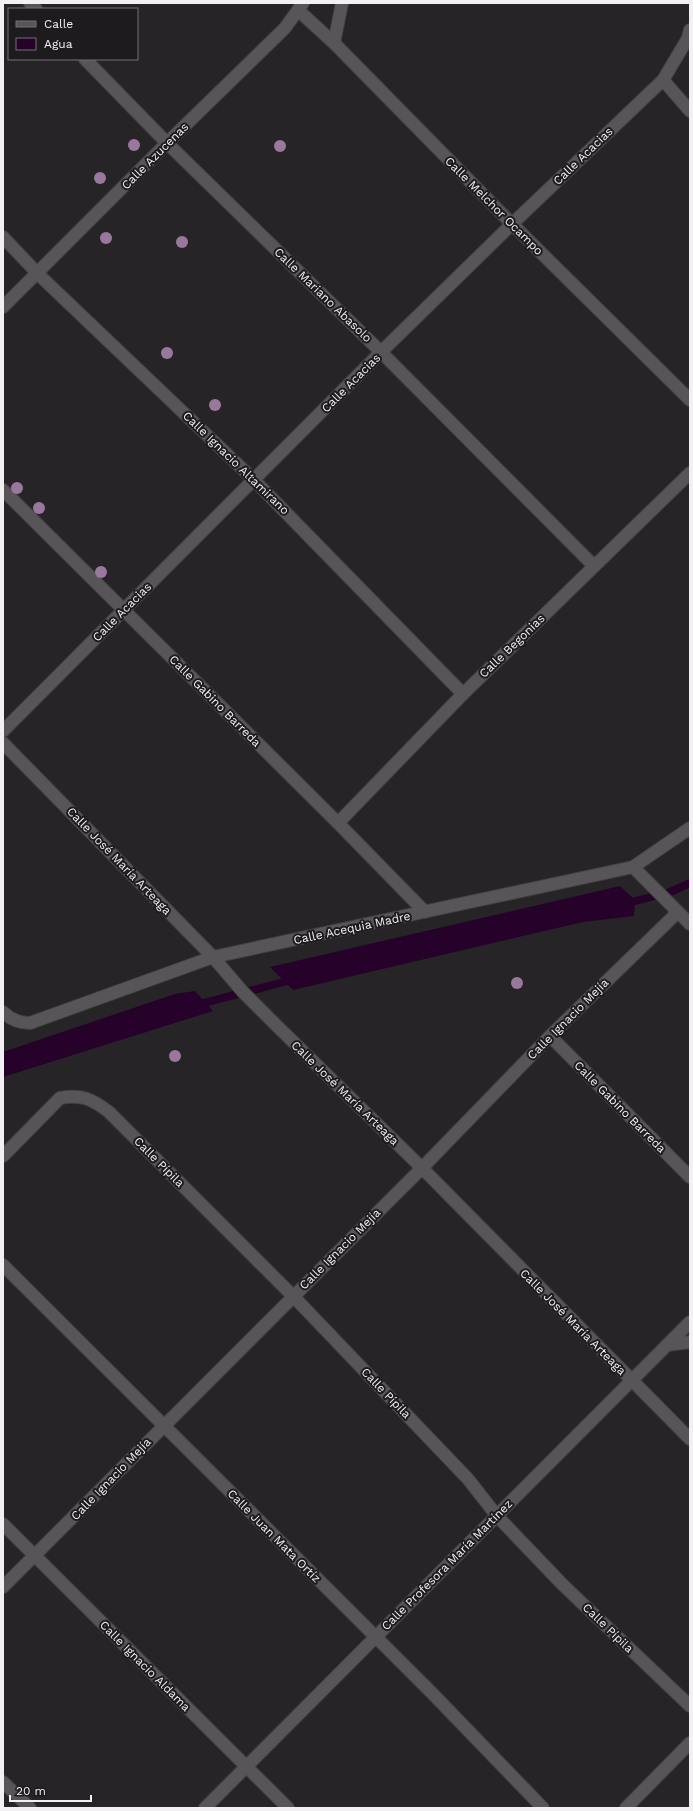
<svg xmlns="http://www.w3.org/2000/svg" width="693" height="1811" font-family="'Work Sans',sans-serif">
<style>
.water{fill:#26022a}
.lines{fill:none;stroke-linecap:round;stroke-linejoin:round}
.stream{stroke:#26022a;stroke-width:8}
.street-casing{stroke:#424042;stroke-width:14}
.secondary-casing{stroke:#424042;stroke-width:14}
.street{stroke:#585558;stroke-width:12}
.secondary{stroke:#585558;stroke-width:12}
.tree{fill:#9a789d}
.labels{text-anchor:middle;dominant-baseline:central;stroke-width:4;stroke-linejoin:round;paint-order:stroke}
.street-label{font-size:12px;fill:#f2f0f2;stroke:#1d1b1d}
</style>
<rect width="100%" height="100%" fill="#272427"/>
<g class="water">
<polygon points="620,886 635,900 634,916 583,922 293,990 270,967"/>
<polygon points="195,991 213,1011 3,1077 3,1052 175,994"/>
</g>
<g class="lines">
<g class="stream">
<polyline points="624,904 670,892 690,883"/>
<polyline points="196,1005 295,979"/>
</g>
<g class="street-casing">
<g id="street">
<polyline points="30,3 36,9"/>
<polyline points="299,11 334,43 512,224 690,400"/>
<polyline points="334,43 342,3"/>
<polyline points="85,59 167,143 381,352 594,566"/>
<polyline points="663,80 690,111"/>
<polyline points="3,237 38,274 253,479 463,694"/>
<polyline points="3,307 167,143 285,28 303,3"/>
<polyline points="3,490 338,823 425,912"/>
<polyline points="3,731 381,352 512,224 663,80 688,38 690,30"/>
<polyline points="3,743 213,957 243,992 277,1026 422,1168 690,1439"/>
<polyline points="338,823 463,694 690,473"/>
<polyline points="633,867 690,924"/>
<path d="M3,1012C11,1020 19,1023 30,1023L213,957L633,867L690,828"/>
<polyline points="550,1036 690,1177"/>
<path d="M3,1156L60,1098C82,1094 92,1099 109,1112L293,1296L468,1479L497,1516L563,1585L690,1706"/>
<polyline points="3,1265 431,1692 543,1808"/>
<polyline points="667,1345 690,1342"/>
<polyline points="3,1524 288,1808"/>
<polyline points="3,1587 422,1168 550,1036 678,912"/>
<polyline points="3,1782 30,1808"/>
<polyline points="626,1808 690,1743"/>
</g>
</g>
<g class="secondary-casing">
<polyline id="secondary" points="205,1808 690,1322"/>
</g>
<use href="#street" class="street"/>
<use href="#secondary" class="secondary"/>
</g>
<g class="tree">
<circle cx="134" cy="145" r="6"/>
<circle cx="280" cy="146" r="6"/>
<circle cx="100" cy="178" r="6"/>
<circle cx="106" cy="238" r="6"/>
<circle cx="182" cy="242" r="6"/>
<circle cx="167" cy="353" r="6"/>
<circle cx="215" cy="405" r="6"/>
<circle cx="17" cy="488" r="6"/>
<circle cx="39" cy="508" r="6"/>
<circle cx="101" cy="572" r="6"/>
<circle cx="517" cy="983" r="6"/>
<circle cx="175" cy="1056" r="6"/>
</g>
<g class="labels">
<g class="street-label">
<text transform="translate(155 156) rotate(-45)">Calle Azucenas</text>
<text transform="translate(583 156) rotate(-44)">Calle Acacias</text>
<text transform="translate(494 206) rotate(45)">Calle Melchor Ocampo</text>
<text transform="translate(323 295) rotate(44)">Calle Mariano Abasolo</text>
<text transform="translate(351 383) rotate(-45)">Calle Acacias</text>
<text transform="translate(236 463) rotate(44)">Calle Ignacio Altamirano</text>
<text transform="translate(122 612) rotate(-45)">Calle Acacias</text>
<text transform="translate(512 646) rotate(-44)">Calle Begonias</text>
<text transform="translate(215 701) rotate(45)">Calle Gabino Barreda</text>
<text transform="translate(119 861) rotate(46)">Calle José María Arteaga</text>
<text transform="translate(352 928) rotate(-12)">Calle Acequia Madre</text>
<text transform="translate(568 1019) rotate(-45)">Calle Ignacio Mejía</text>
<text transform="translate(345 1093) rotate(44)">Calle José María Arteaga</text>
<text transform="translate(620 1107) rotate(45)">Calle Gabino Barreda</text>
<text transform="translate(159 1162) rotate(45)">Calle Pípila</text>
<text transform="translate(340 1249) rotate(-45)">Calle Ignacio Mejía</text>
<text transform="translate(573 1322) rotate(45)">Calle José María Arteaga</text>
<text transform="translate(386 1393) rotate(46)">Calle Pípila</text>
<text transform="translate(111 1479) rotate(-46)">Calle Ignacio Mejía</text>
<text transform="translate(274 1536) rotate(45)">Calle Juan Mata Ortíz</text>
<text transform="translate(447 1565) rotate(-45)">Calle Profesora María Martínez</text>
<text transform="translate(608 1628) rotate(44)">Calle Pípila</text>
<text transform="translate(145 1666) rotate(45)">Calle Ignacio Aldama</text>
</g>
</g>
<rect width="693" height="1811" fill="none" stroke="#f2f0f2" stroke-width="8"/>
<rect x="8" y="8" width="130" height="52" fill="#1d1b1d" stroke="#727072"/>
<rect x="16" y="21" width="20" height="6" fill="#585558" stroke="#727072"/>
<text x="44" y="28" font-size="12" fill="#f2f0f2">Calle</text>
<rect x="16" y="38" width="20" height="12" fill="#26022a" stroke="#727072"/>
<text x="44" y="48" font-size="12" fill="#f2f0f2">Agua</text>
<path d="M10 1795v6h81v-6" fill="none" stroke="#f2f0f2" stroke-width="2"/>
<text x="16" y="1795" font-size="12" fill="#f2f0f2" stroke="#1d1b1d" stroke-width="3" paint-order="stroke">20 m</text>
</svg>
